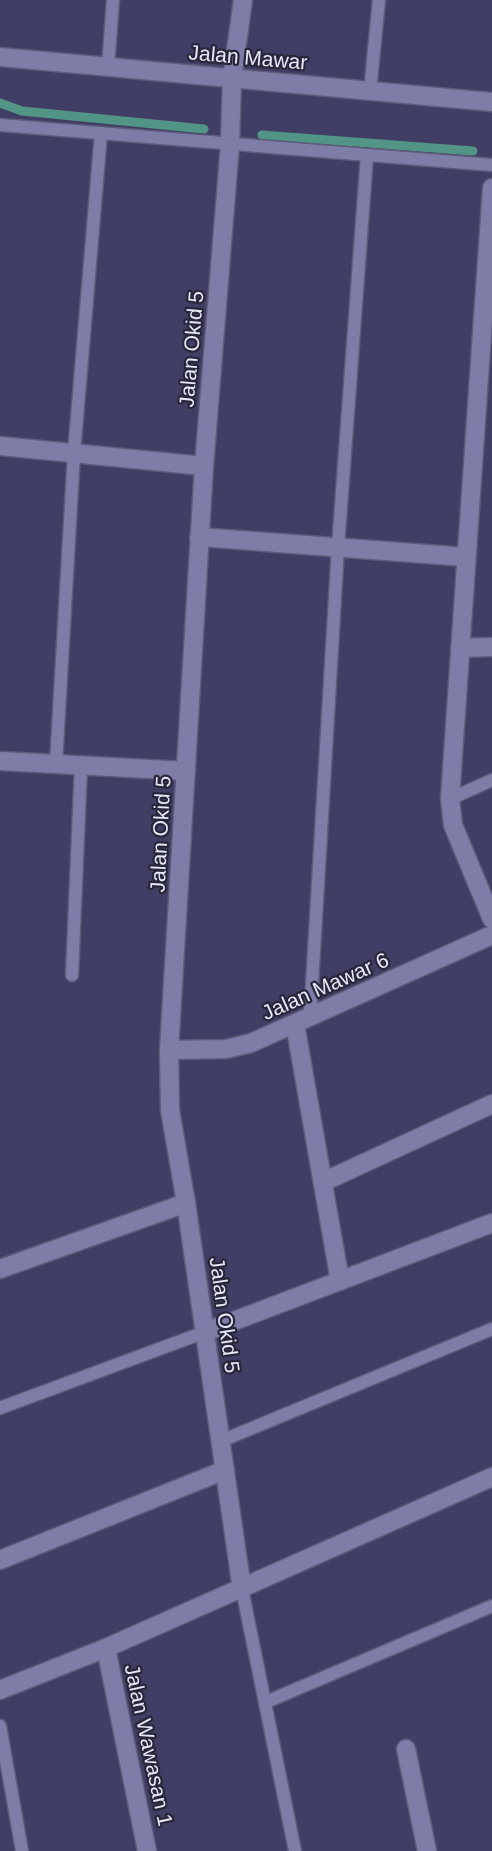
<svg xmlns="http://www.w3.org/2000/svg" width="492" height="1851" font-family="Arial,sans-serif">
<style>
.lines{fill:none;stroke-linecap:round;stroke-linejoin:round}
.stream{stroke:#529485;stroke-width:9}
.service-casing{stroke:#5d5b7a;stroke-width:15}
.minor-casing{stroke:#5d5b7a;stroke-width:21}
.service{stroke:#7e7da8;stroke-width:12}
.minor{stroke:#7e7da8;stroke-width:18}
.labels{text-anchor:middle;dominant-baseline:central;stroke-width:4.5;stroke-linejoin:round;paint-order:stroke}
.street-label{font-size:21px;fill:#e8e8fb;stroke:#282739}
</style>
<rect width="100%" height="100%" fill="#403e64"/>
<g class="lines">
<g class="stream">
<polyline points="0,103 22,111 204,129"/>
<polyline points="262,135 473,151"/>
</g>
<g class="service-casing">
<g id="service">
<polyline points="108,67 113,0"/>
<polyline points="370,91 379,0"/>
<polyline points="0,125 492,165"/>
<polyline points="56,764 74,453 101,133"/>
<polyline points="450,799 492,780"/>
<polyline points="72,975 81,765"/>
<polyline points="310,1018 338,547 367,155"/>
<polyline points="0,1408 205,1332"/>
<polyline points="221,1441 492,1329"/>
<polyline points="242,1589 295,1851"/>
<polyline points="266,1702 492,1606"/>
<polyline points="0,1726 22,1851"/>
</g>
</g>
<g class="minor-casing">
<g id="minor">
<polyline points="0,57 492,102"/>
<polyline points="492,188 450,799 453,825 492,919"/>
<polyline points="0,446 204,466"/>
<polyline points="199,537 466,557"/>
<polyline points="460,648 492,647"/>
<polyline points="0,761 186,771"/>
<polyline points="295,1024 340,1281"/>
<polyline points="169,1050 226,1049 251,1043 492,935"/>
<polyline points="323,1182 492,1104"/>
<polyline points="0,1269 186,1203"/>
<polyline points="205,1332 492,1223"/>
<polyline points="0,1560 225,1470"/>
<polyline points="242,1589 186,1203 170,1110 169,1050 204,466 230,144 232,79 243,0"/>
<polyline points="106,1648 147,1851"/>
<polyline points="0,1690 106,1648 492,1477"/>
<polyline points="406,1749 427,1851"/>
</g>
</g>
<use href="#service" class="service"/>
<use href="#minor" class="minor"/>
</g>
<g class="labels">
<g class="street-label">
<text transform="translate(248 57) rotate(5)">Jalan Mawar</text>
<text transform="translate(191 349) rotate(-85)">Jalan Okid 5</text>
<text transform="translate(160 834) rotate(-87)">Jalan Okid 5</text>
<text transform="translate(325 986) rotate(-24)">Jalan Mawar 6</text>
<text transform="translate(225 1315) rotate(82)">Jalan Okid 5</text>
<text transform="translate(149 1745) rotate(78)">Jalan Wawasan 1</text>
</g>
</g>
</svg>
